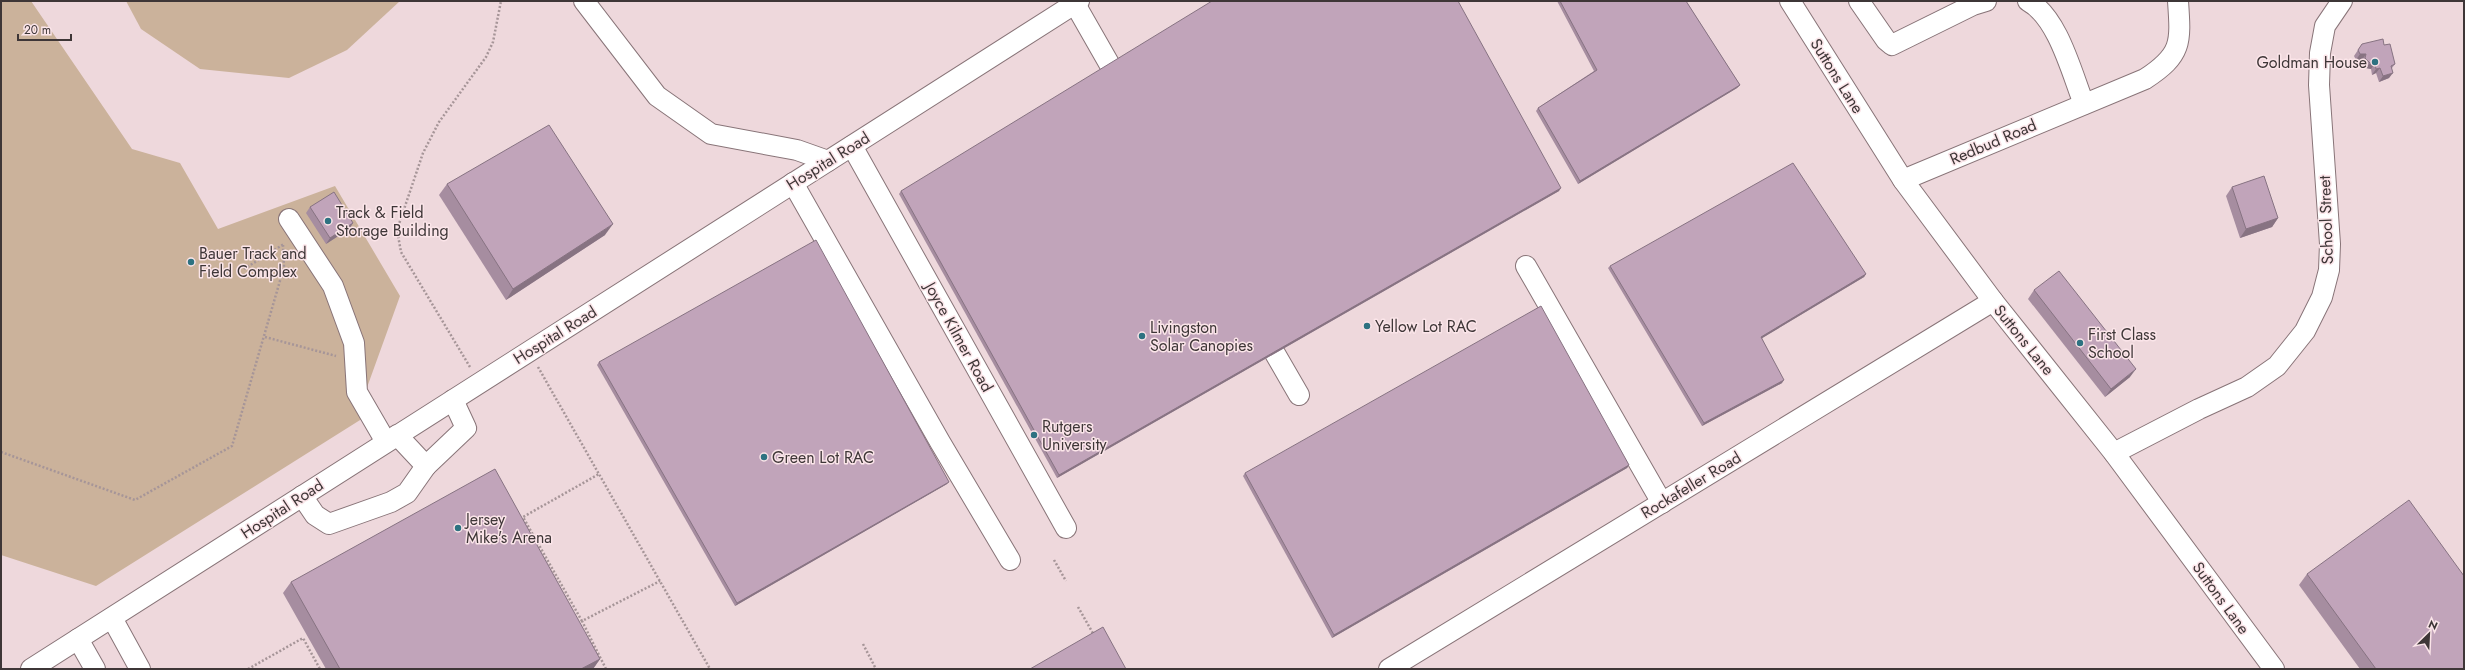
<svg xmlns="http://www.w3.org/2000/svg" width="2465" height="670" font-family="Jost,sans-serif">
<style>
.green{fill:#cbb29b}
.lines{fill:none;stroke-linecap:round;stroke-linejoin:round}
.minor-casing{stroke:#887478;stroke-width:22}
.path{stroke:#a69598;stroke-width:2.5;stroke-dasharray:2 2;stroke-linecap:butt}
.minor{stroke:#fff;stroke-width:20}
.wall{fill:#a68da0}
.shaded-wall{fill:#877382}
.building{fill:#c1a4ba;stroke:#877382}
.poi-dot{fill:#2d7281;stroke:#fbe5e9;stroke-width:1.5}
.labels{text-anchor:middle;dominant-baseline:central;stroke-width:3;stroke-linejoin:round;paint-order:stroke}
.poi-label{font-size:16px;fill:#3e3637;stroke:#fbe5e9;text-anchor:start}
.street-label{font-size:16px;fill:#3e3637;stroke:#fbe5e9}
</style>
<rect width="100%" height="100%" fill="#eed8dc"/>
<g class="green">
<polygon points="1,1 31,1 132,149 180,163 218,229 335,186 400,296 365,393 376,410 96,586 1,555"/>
<polygon points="126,1 400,1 347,50 289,78 200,69 141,29"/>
</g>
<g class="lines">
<g class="minor-casing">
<g id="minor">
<polyline points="584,1 657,96 711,134 797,150 828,161"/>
<polyline points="1790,1 1903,180 1993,301 2114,453 2274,669"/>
<polyline points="1859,1 1886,40 1892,45 1973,5 1986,1"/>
<path d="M2028,1C2058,17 2072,74 2084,104"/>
<polyline points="1075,4 1123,88"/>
<polyline points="852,146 1066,528"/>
<path d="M1903,180L2145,79C2182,55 2181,43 2178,1"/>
<polyline points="793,183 940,442 1010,560"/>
<polyline points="289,219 333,286 354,343 357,392 386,442"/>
<polyline points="1526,266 1662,503"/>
<polyline points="1262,331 1299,395"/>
<polyline points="397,435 426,466 466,428 453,400"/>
<polyline points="2114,453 2199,409 2247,387 2277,366 2305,331 2322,297 2329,270 2330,244 2319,85 2320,53 2325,26 2342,1"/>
<polyline points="302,496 315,515 329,524 391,502 407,493 426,466"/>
<polyline points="112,618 140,669"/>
<polyline points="78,639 95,669"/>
<polyline points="31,669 1079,1"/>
<polyline points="1389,669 1993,301"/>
</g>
</g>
<g class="path">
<polyline points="244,269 284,244"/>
<polyline points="265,337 336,356"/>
<polyline points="470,367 401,252 397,230 423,153 439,122 486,57 493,42 501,1"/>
<polyline points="538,367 710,669"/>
<polyline points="1,452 135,500 232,446 284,267 283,245"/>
<polyline points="1054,560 1066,581"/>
<polyline points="1078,607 1094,635"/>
<polyline points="582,621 523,517 599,474"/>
<polyline points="863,644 876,669"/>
<polyline points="248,669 303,638 320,669"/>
<polyline points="606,669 582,621 660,581"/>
</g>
<use href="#minor" class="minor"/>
</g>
<g class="wall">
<polygon points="1557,1 1686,1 1740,85 1737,88 1578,184 1536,111 1538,108 1594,71"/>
<polygon points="2362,44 2384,45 2395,64 2392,68 2389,78 2379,82 2376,73 2372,75 2371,69 2366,68 2361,64 2362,60 2356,60 2354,56"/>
<polygon points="447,184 605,235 506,300 439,195"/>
<polygon points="2232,187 2278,218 2272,227 2240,238 2226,196"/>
<polygon points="901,191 1559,191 1057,478 899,194"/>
<polygon points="310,207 353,223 349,229 326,244 306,213"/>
<polygon points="1610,266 1866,274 1864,277 1762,338 1782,383 1702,426 1608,268"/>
<polygon points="2034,290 2130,377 2105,397 2028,299"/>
<polygon points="599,362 947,484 735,606 597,365"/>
<polygon points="1629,465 1627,468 1332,638 1243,476 1245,473"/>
<polygon points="2307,574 2464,669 2360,669 2299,585"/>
<polygon points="291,582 600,659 593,669 326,669 283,593"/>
</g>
<g class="shaded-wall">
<polygon points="2360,54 2366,54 2362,60 2356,60"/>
<polygon points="2370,63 2375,63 2371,69 2366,68"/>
<polygon points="2380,68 2376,73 2372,75 2376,69"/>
<polygon points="2393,73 2389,78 2379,82 2383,76"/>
<polygon points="1740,85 1737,88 1578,184 1580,181"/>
<polygon points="1561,188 1559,191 1057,478 1059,475"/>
<polygon points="2278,218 2272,227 2240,238 2246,229"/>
<polygon points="353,223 349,229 326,244 330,238"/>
<polygon points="613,224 605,235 506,300 513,289"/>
<polygon points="1866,274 1864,277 1759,340 1761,337"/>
<polygon points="2136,369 2130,377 2105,397 2111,389"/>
<polygon points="1784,380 1782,383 1702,426 1704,423"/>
<polygon points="1629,465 1627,468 1332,638 1334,635"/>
<polygon points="949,482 947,484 735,606 737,603"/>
<polygon points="600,659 593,669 581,669"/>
</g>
<g class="building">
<polygon points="1212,1 1458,1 1561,188 1059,475 901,191"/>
<polygon points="1560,1 1686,1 1740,85 1580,181 1538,108 1597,70"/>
<polygon points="2383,39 2384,45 2390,44 2395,64 2391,66 2393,73 2383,76 2380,68 2376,69 2375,63 2370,63 2365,58 2366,54 2360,54 2358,50 2362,44"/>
<polygon points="549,125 613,224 513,289 447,184"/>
<polygon points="1793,163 1866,274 1761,337 1784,380 1704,423 1610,266"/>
<polygon points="2264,176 2278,218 2246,229 2232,187"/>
<polygon points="334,192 353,223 330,238 310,207"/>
<polygon points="816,240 949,482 737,603 599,362"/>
<polygon points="2059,271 2136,369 2111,389 2034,290"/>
<polygon points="1541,306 1629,465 1334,635 1245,473"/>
<polygon points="495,469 600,659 581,669 340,669 291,582"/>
<polygon points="2409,500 2464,576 2464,669 2376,669 2307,574"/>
<polygon points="1103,627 1126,669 1030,669"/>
</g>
<g class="poi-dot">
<circle cx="2375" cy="62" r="4"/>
<circle cx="328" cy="221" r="4"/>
<circle cx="191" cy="262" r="4"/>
<circle cx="1367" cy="326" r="4"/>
<circle cx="1142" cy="336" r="4"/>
<circle cx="2080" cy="343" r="4"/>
<circle cx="1034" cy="435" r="4"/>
<circle cx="764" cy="457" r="4"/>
<circle cx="458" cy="528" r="4"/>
</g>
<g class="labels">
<g class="poi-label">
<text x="2367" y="62" text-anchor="end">Goldman House</text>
<text x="336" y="212">Track &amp; Field<tspan x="336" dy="18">Storage Building</tspan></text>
<text x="199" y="253">Bauer Track and<tspan x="199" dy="18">Field Complex</tspan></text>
<text x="1375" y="326">Yellow Lot RAC</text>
<text x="1150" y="327">Livingston<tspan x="1150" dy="18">Solar Canopies</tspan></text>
<text x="2088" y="334">First Class<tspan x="2088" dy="18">School</tspan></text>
<text x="1042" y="426">Rutgers<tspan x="1042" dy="18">University</tspan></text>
<text x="772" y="457">Green Lot RAC</text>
<text x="466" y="519">Jersey<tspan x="466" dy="18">Mike's Arena</tspan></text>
</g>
<g class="street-label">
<text transform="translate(1837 76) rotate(58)">Suttons Lane</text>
<text transform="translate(1993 142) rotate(-23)">Redbud Road</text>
<text transform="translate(828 161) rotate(-32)">Hospital Road</text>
<text transform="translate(2326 220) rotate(-92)">School Street</text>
<text transform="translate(555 335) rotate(-32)">Hospital Road</text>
<text transform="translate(959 337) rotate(61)">Joyce Kilmer Road</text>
<text transform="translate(2024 340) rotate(51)">Suttons Lane</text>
<text transform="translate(1691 485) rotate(-31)">Rockafeller Road</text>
<text transform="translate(282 509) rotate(-33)">Hospital Road</text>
<text transform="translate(2221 598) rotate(54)">Suttons Lane</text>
</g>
</g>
<rect width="2465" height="670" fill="none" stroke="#3e3637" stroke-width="4"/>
<g transform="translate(2429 634) rotate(24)" stroke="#fbe5e9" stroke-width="3" paint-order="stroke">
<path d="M0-3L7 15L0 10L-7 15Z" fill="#3e3637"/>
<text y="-6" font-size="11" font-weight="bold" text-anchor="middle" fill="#3e3637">N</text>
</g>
<path d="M18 34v6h53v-6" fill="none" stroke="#3e3637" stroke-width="2"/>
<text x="24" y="34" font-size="12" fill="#3e3637" stroke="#fbe5e9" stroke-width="3" paint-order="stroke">20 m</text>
</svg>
